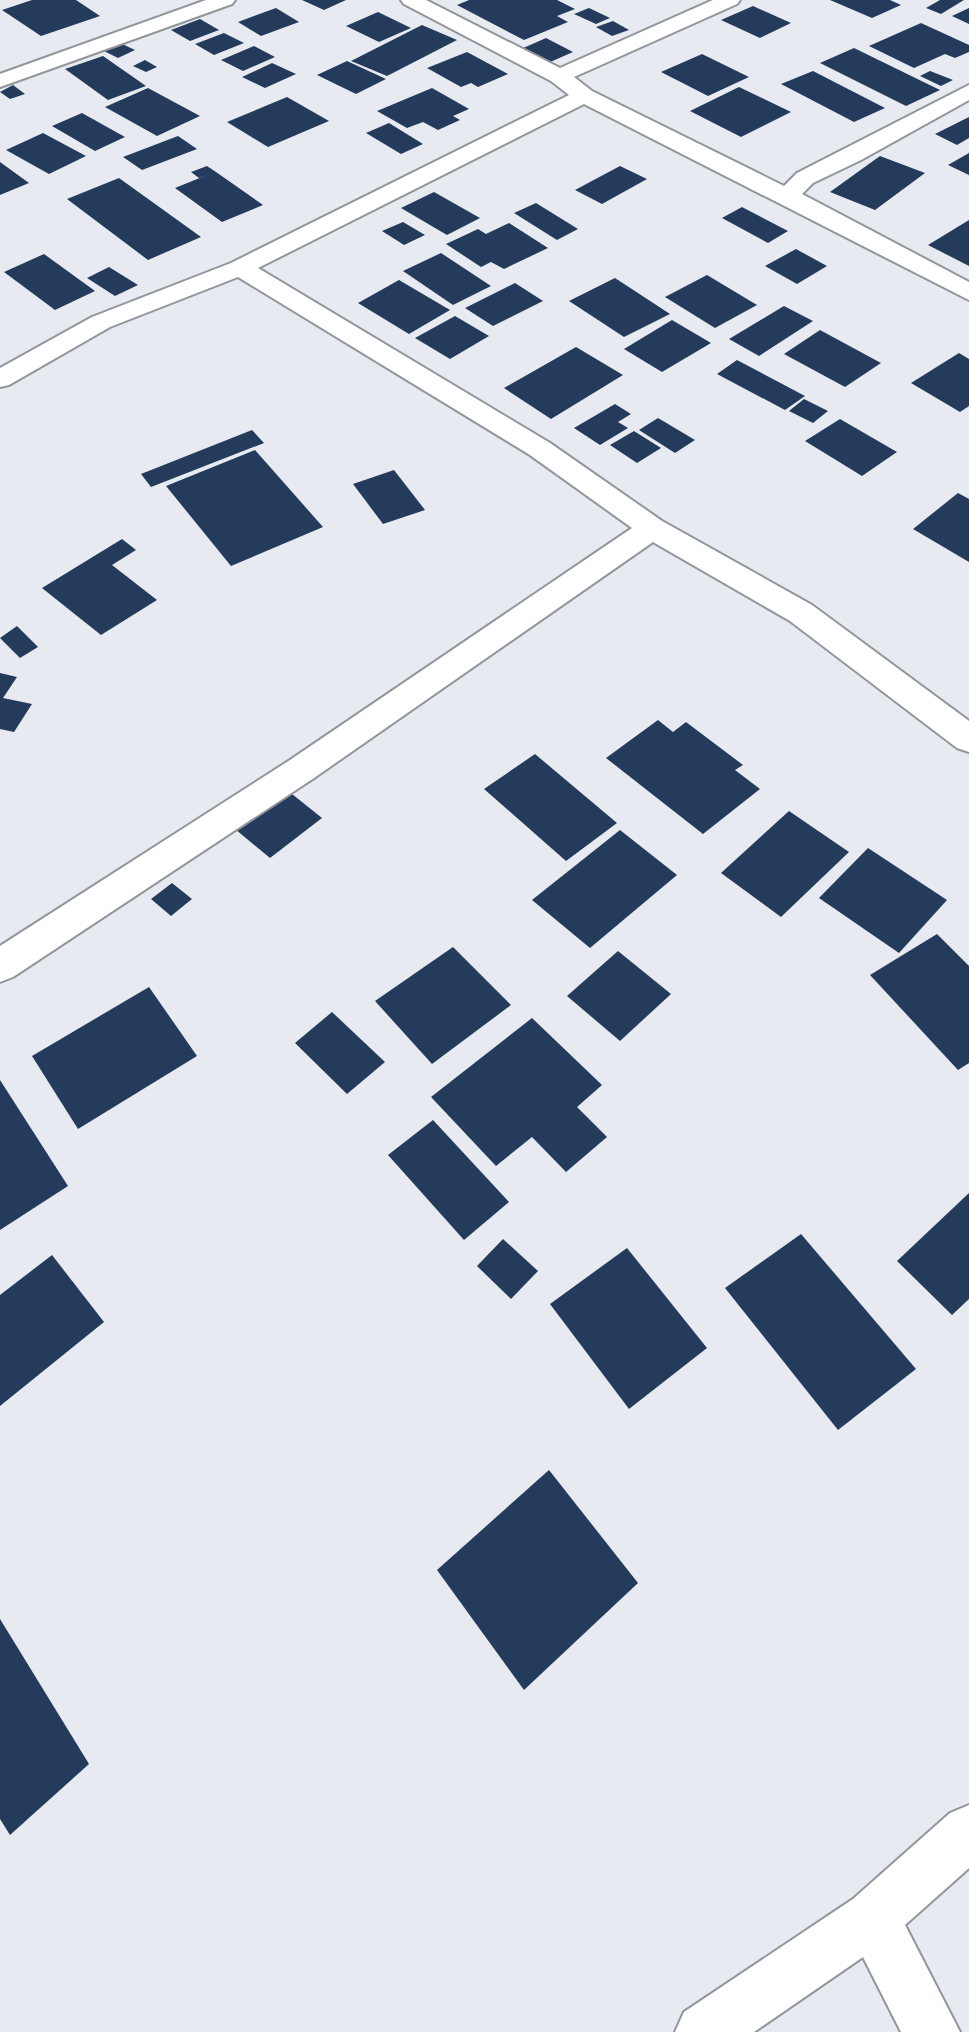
<svg xmlns="http://www.w3.org/2000/svg" width="969" height="2032" font-family="Montserrat,sans-serif">
<style>
.building{fill:#243b5c}
.lines{fill:none;stroke-linecap:round;stroke-linejoin:round}
.minor-casing{stroke:#92969b;stroke-width:4}
.minor{fill:#fff;fill-rule:evenodd}
</style>
<rect width="100%" height="100%" fill="#e7ebf1"/>
<g class="building">
<polygon points="32,0 76,0 100,16 41,36 2,10"/>
<polygon points="302,0 346,0 324,10"/>
<polygon points="469,0 557,0 575,9 557,16 568,22 524,40 457,5"/>
<polygon points="830,0 890,0 901,5 872,18"/>
<polygon points="940,0 964,0 941,14 926,8"/>
<polygon points="753,6 791,23 760,38 721,20"/>
<polygon points="276,8 299,22 261,36 238,22"/>
<polygon points="589,8 610,18 596,24 574,14"/>
<polygon points="969,8 969,24 952,16"/>
<polygon points="378,12 411,28 379,42 346,26"/>
<polygon points="200,19 219,30 190,41 171,30"/>
<polygon points="613,21 629,30 612,36 596,27"/>
<polygon points="921,23 969,45 969,52 955,58 945,54 914,68 869,46"/>
<polygon points="422,25 457,40 387,76 351,61"/>
<polygon points="224,33 244,43 214,55 195,44"/>
<polygon points="546,38 573,52 548,63 521,49"/>
<polygon points="118,42 135,50 118,58 102,50"/>
<polygon points="254,46 275,57 243,71 221,60"/>
<polygon points="854,48 940,90 906,106 820,63"/>
<polygon points="467,52 508,74 478,87 471,83 461,87 427,68"/>
<polygon points="702,54 749,77 708,96 661,72"/>
<polygon points="103,56 146,86 108,100 65,69"/>
<polygon points="145,60 157,67 146,72 133,66"/>
<polygon points="347,61 386,79 356,94 317,75"/>
<polygon points="272,63 296,74 265,88 242,77"/>
<polygon points="813,71 885,108 854,122 781,84"/>
<polygon points="930,71 953,80 941,86 920,76"/>
<polygon points="13,85 25,94 10,99 0,92"/>
<polygon points="739,87 791,112 741,137 690,111"/>
<polygon points="148,88 200,116 157,136 105,107"/>
<polygon points="432,88 469,109 453,116 460,120 438,130 423,122 407,128 377,111"/>
<polygon points="287,97 329,121 268,147 227,122"/>
<polygon points="82,113 125,137 95,151 52,126"/>
<polygon points="969,117 969,138 957,145 935,134"/>
<polygon points="389,123 423,144 401,154 366,133"/>
<polygon points="43,133 86,156 49,174 6,150"/>
<polygon points="178,136 197,149 142,170 123,157"/>
<polygon points="969,153 969,175 948,165"/>
<polygon points="880,156 925,173 875,210 830,192"/>
<polygon points="0,162 29,183 0,195"/>
<polygon points="207,166 216,172 263,205 222,222 175,188 207,175 199,178 191,172"/>
<polygon points="620,166 647,179 602,204 575,190"/>
<polygon points="119,178 201,237 148,260 67,199"/>
<polygon points="434,192 480,218 447,235 401,208"/>
<polygon points="536,203 578,229 557,240 514,213"/>
<polygon points="742,207 788,231 768,243 722,218"/>
<polygon points="969,220 969,266 928,245"/>
<polygon points="403,222 425,235 404,245 382,231"/>
<polygon points="509,223 548,248 504,269 491,262 481,267 446,244 478,229 486,234"/>
<polygon points="796,249 827,266 797,284 765,266"/>
<polygon points="441,253 491,286 453,305 403,271"/>
<polygon points="44,254 95,291 55,310 4,272"/>
<polygon points="109,267 138,285 115,296 87,278"/>
<polygon points="707,275 757,305 715,328 665,297"/>
<polygon points="615,278 670,314 624,337 569,301"/>
<polygon points="399,280 450,310 409,334 358,303"/>
<polygon points="515,283 543,301 493,326 465,308"/>
<polygon points="784,306 813,321 759,356 729,339"/>
<polygon points="455,316 489,336 450,359 415,338"/>
<polygon points="672,320 711,343 662,372 624,349"/>
<polygon points="820,330 881,363 845,387 784,354"/>
<polygon points="576,347 623,375 551,419 504,388"/>
<polygon points="959,353 969,359 969,406 960,412 911,383"/>
<polygon points="737,360 805,396 785,410 717,374"/>
<polygon points="804,399 828,411 813,423 789,411"/>
<polygon points="615,404 631,414 618,422 628,428 600,445 574,428"/>
<polygon points="658,418 695,440 675,453 639,430"/>
<polygon points="840,419 897,452 862,476 805,441"/>
<polygon points="252,430 264,443 151,487 141,474"/>
<polygon points="634,431 661,448 637,463 610,445"/>
<polygon points="255,450 323,527 231,566 166,486"/>
<polygon points="394,470 425,510 383,524 353,484"/>
<polygon points="958,493 969,499 969,562 913,529"/>
<polygon points="122,539 136,550 112,565 157,600 101,635 42,588"/>
<polygon points="17,626 38,647 20,658 0,638"/>
<polygon points="0,673 17,677 3,698 32,704 14,732 0,729"/>
<polygon points="658,720 673,732 686,722 743,765 735,770 760,789 703,834 606,758"/>
<polygon points="535,754 617,823 566,861 484,789"/>
<polygon points="287,790 322,818 270,858 235,829"/>
<polygon points="789,811 849,852 781,917 721,873"/>
<polygon points="620,830 677,875 590,948 532,900"/>
<polygon points="868,848 947,900 899,953 819,898"/>
<polygon points="172,883 192,899 171,916 151,899"/>
<polygon points="937,934 969,966 969,1063 958,1070 870,975"/>
<polygon points="453,947 511,1005 432,1064 375,1001"/>
<polygon points="618,951 671,994 620,1041 567,996"/>
<polygon points="149,987 197,1056 78,1129 32,1056"/>
<polygon points="332,1012 385,1062 347,1094 295,1043"/>
<polygon points="532,1018 602,1085 577,1107 607,1137 566,1172 532,1137 496,1166 431,1097"/>
<polygon points="0,1080 68,1186 0,1230"/>
<polygon points="433,1120 509,1202 464,1240 388,1155"/>
<polygon points="969,1193 969,1299 952,1315 897,1261"/>
<polygon points="801,1234 916,1369 838,1430 725,1288"/>
<polygon points="503,1239 538,1271 511,1299 477,1266"/>
<polygon points="627,1248 707,1348 629,1409 550,1304"/>
<polygon points="52,1255 104,1322 0,1406 0,1295"/>
<polygon points="549,1470 638,1583 524,1690 437,1570"/>
<polygon points="0,1619 89,1764 10,1835 0,1819"/>
</g>
<g class="lines">
<g class="minor-casing">
<g id="minor">
<polygon points="206,0 235,0 232,4 0,87 0,74"/>
<polygon points="401,0 426,0 560,68 713,0 740,0 737,4 574,77 592,91 784,186 797,173 969,85 969,100 861,160 813,183 802,194 969,282 969,300 584,104 258,268 550,443 662,521 812,605 969,721 969,752 957,748 790,621 653,542 314,778 13,977 0,982 0,946 290,760 632,528 530,455 238,277 110,327 9,385 0,387 0,368 92,317 231,263 569,95 551,81 404,4"/>
<polygon points="969,1805 969,1868 905,1925 960,2032 901,2032 863,1957 754,2032 675,2032 684,2012 853,1899 950,1813"/>
</g>
</g>
<use href="#minor" class="minor"/>
</g>
</svg>
